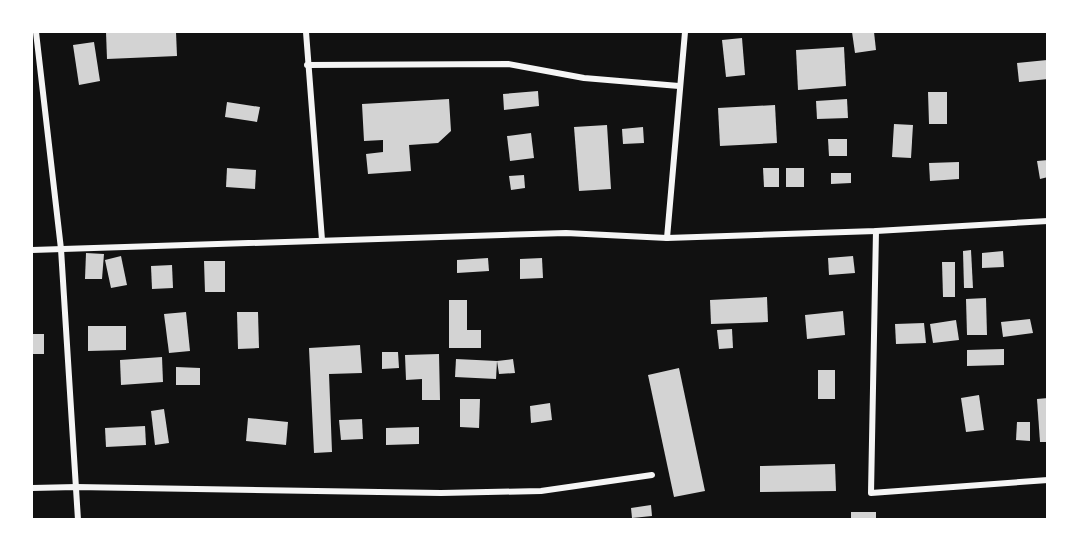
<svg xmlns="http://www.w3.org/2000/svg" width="1079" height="551" font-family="'PT Serif',serif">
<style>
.building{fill:#d3d3d3}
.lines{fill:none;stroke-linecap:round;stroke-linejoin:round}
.minor{stroke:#f5f5f5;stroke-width:6}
</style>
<rect width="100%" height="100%" fill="#111"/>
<g class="building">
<polygon points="106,32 176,32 177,56 107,59"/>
<polygon points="852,32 874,32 876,50 855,53"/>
<polygon points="742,38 745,75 726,77 722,40"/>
<polygon points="94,42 100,81 79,85 73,45"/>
<polygon points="844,47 846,86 798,90 796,50"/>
<polygon points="1047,60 1048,79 1019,82 1017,63"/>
<polygon points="538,91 539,106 504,110 503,94"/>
<polygon points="928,92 947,92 947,124 929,124"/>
<polygon points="449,99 451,131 438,143 409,145 411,171 368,174 366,154 383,152 383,140 364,141 362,104"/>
<polygon points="847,99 848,118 817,119 816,101"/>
<polygon points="227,102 260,107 257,122 225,117"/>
<polygon points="775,105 777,143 720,146 718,108"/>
<polygon points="894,124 913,125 911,158 892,157"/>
<polygon points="607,125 611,189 579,191 574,127"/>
<polygon points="643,127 644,143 623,144 622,129"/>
<polygon points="531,133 534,158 510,161 507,136"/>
<polygon points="828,139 847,139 847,156 829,156"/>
<polygon points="1048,160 1048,177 1040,179 1037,161"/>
<polygon points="959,162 959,179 930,181 929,163"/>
<polygon points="227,168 256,170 255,189 226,187"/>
<polygon points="763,168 779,168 779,187 764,187"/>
<rect x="786" y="168" width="18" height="19"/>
<polygon points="831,173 851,173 851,183 831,184"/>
<polygon points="524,175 525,188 511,190 509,176"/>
<polygon points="971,250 973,288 964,288 963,251"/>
<polygon points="1003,251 1004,267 982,268 982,253"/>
<polygon points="86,253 104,254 102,279 85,279"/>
<polygon points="121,256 127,285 111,288 105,260"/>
<polygon points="853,256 855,273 829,275 828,258"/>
<polygon points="488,258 489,271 457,273 457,260"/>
<polygon points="542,258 543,278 520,279 520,259"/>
<polygon points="204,261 225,261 225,292 205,292"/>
<polygon points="942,262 955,262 955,297 943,297"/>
<polygon points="172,265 173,288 152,289 151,266"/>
<polygon points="767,297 768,322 711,324 710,300"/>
<polygon points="986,298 987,335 967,335 966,299"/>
<polygon points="449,300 467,300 467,330 481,330 481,348 449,348"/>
<polygon points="843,311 845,335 807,339 805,315"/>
<polygon points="186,312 190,351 169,353 164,314"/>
<polygon points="237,312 258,312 259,348 238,349"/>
<polygon points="1030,319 1033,333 1003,337 1001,322"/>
<polygon points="956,320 959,340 933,343 930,324"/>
<polygon points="924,323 926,343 896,344 895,324"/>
<polygon points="88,326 126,326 126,350 88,351"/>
<polygon points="732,329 733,348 719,349 717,330"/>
<rect x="32" y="334" width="12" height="20"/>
<polygon points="360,345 362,373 329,374 332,452 314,453 309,348"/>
<polygon points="1004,349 1004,365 967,366 967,350"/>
<polygon points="382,352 398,352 399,368 382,369"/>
<polygon points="439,354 440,400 422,400 422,379 406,380 405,355"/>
<polygon points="162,357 163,382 121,385 120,360"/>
<polygon points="456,359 497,361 496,379 455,377"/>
<polygon points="513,359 515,373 499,374 497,361"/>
<polygon points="176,367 200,368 200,385 176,385"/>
<polygon points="679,368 705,491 674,497 648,375"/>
<rect x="818" y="370" width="17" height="29"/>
<polygon points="979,395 984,430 966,432 961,398"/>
<polygon points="1048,398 1048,442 1040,442 1037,399"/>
<polygon points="460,399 480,399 479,428 460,427"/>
<polygon points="550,403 552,420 531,423 530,406"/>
<polygon points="164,409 169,443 155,445 151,411"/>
<polygon points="248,418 288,422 286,445 246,441"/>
<polygon points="362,419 363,439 341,440 339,420"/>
<polygon points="1017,422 1030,422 1030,441 1016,440"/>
<polygon points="145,426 146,445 106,447 105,428"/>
<polygon points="419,427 419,444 386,445 386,428"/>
<polygon points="835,464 836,491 760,492 760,466"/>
<polygon points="651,505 652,516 632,518 631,508"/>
<rect x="851" y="512" width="25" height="8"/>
</g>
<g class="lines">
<g class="minor">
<polyline points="36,32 61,249 78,520"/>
<polyline points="306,32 322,240"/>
<polyline points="307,65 508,64 584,78 679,86"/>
<polyline points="876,231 871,493 1048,480"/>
<polyline points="667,238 685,32"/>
<polyline points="32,250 566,233 667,238 876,231 1048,221"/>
<polyline points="32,488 76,487 441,493 541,491 652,475"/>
</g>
</g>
<rect width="1079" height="551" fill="none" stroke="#ffffff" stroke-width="66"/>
</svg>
